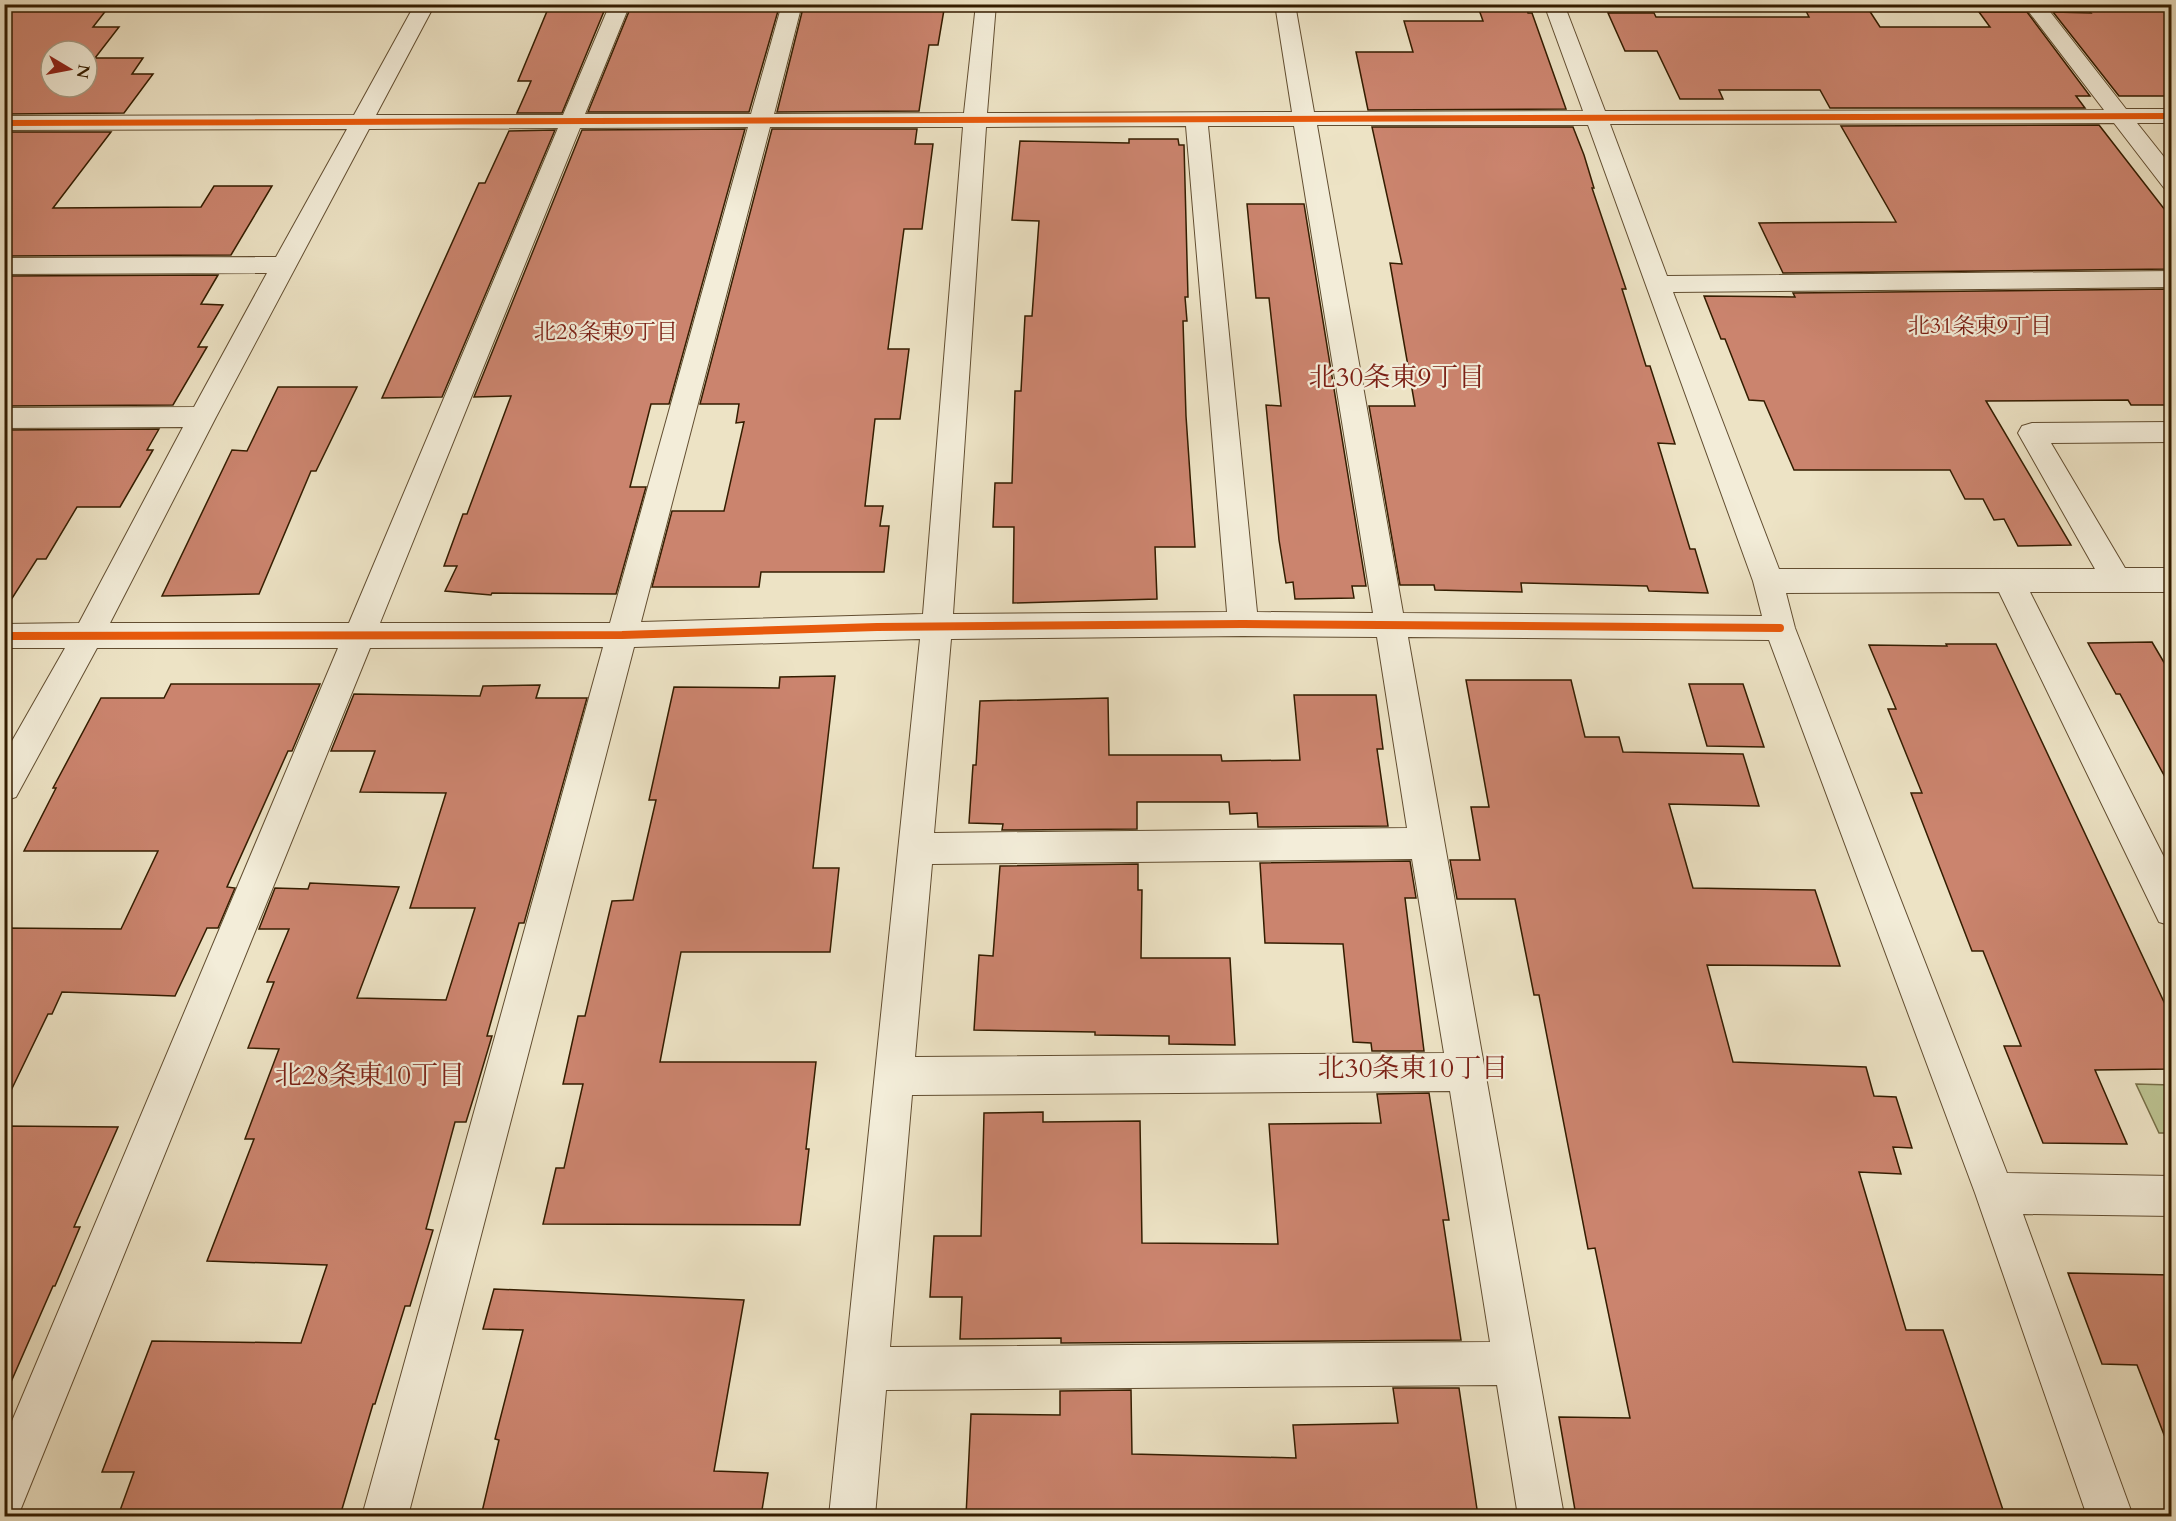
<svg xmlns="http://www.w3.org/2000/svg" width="2176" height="1521" font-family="Cardo,'Noto Serif JP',serif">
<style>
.green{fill:#bcc392;stroke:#787049;stroke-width:1.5}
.building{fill:#cb846e;stroke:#341d00;stroke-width:1.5;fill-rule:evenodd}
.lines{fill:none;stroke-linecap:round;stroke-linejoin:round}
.street-casing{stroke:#624e31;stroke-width:2}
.street{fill:#f3edd9;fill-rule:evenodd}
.cycleway-far1-casing{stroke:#f3edd9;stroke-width:9}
.cycleway-casing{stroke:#f3edd9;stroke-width:12}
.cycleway-far1{stroke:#e8590c;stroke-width:6}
.cycleway{stroke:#e8590c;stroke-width:8}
.labels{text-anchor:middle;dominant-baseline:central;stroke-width:4.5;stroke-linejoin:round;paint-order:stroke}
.far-neighbourhood-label{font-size:22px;fill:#7a1f14;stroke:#f3edd9}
.neighbourhood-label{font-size:27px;fill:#7a1f14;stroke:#f3edd9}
</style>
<rect width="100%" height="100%" fill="#ede3c5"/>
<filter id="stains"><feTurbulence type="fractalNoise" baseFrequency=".00333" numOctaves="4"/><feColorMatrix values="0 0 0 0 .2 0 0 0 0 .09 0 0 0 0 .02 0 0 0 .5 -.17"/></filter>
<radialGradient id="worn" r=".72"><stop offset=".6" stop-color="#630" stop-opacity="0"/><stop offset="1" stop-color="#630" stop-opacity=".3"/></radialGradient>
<polygon class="green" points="2136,1084 2171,1085 2171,1133 2159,1133"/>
<g class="building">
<path d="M4,4H111L93,27H119L95,58H143L132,74H153L124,113L4,114ZM51,51H87V87H51Z"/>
<polygon points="550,4 607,4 562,113 517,113 531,81 518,81"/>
<polygon points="632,4 780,4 749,112 588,112"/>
<polygon points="804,4 945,4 938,45 929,45 919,111 777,112"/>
<polygon points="1477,4 1525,4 1528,13 1532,13 1566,109 1368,110 1356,52 1413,52 1404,21 1483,21"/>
<polygon points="2084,4 2172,4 2172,96 2119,96 2053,12 2091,13"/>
<polygon points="1869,10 1880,27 1990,27 1979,12 2027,12 2090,96 2076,96 2085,108 1830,108 1820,90 1719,90 1723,99 1680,99 1657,51 1625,51 1608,13 1654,13 1656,17 1809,17 1806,11"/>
<polygon points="2099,125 2172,219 2172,269 1783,273 1759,223 1896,222 1841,126"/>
<polygon points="1372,127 1573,127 1584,155 1594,188 1592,188 1626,289 1622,289 1646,366 1650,366 1675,444 1658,443 1690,549 1695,549 1708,593 1649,591 1647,586 1521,583 1522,592 1435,590 1434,585 1400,585 1369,406 1415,406 1390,263 1402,264"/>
<polygon points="745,129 669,404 651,404 630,487 646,487 616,594 492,593 491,595 445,591 457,566 444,566 463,514 467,514 511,396 474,397 582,130"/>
<polygon points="772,129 917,129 915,144 933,144 922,229 904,229 888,349 909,349 900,419 875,419 865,506 883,506 880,526 889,526 884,572 761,572 759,587 652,587 672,511 724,511 744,422 736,423 739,404 700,404"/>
<polygon points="555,130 442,397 382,398 479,183 485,183 509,131"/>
<polygon points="4,132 111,132 53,208 201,207 214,186 272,186 231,255 4,256"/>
<polygon points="1129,139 1178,139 1179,145 1184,145 1188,297 1185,297 1187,321 1183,321 1186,416 1195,547 1155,547 1157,599 1013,603 1014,527 993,527 995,483 1012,483 1015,391 1021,391 1025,316 1032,316 1039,221 1012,220 1020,141 1129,143"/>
<polygon points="1247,204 1304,204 1366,586 1352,586 1354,598 1295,599 1293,582 1286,583 1279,540 1266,405 1281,406 1269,298 1256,298"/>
<polygon points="218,275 201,304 223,305 198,347 207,347 173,405 4,406 4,276"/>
<polygon points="2172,289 2172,405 2131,405 2128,400 1986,401 2071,545 2018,546 2004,519 1994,520 1983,499 1965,499 1950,470 1794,470 1764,401 1749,400 1725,339 1721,339 1704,296 1795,297 1793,293"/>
<polygon points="278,387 357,387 316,471 311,471 259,594 162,596 232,450 247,451"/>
<polygon points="159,429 147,450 153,450 120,507 77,507 46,559 37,559 4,611 4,430"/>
<polygon points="2152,642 2172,676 2172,790 2120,694 2116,694 2088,643"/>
<polygon points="1946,644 1996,644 2172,1019 2172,1069 2095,1070 2127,1144 2043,1143 2004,1046 2021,1046 1983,951 1972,951 1911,793 1922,793 1888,709 1896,709 1869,645 1947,646"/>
<polygon points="835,676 813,868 839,868 830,952 681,952 660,1062 816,1062 806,1149 809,1149 800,1225 543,1224 556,1168 564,1168 583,1084 563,1084 578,1016 585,1016 612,901 633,900 656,800 649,800 674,687 779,688 780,677"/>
<polygon points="1466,680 1571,680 1585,737 1619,737 1623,752 1743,754 1759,806 1669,804 1693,888 1815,890 1840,966 1707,965 1733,1062 1866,1067 1874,1096 1896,1097 1912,1148 1893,1147 1901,1174 1859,1172 1906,1330 1943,1330 2005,1516 1576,1516 1559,1417 1630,1418 1595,1248 1588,1249 1539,995 1534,995 1515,899 1457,899 1450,860 1480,860 1471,807 1489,807"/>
<polygon points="171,684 320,684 292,751 288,751 227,887 235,888 218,928 207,928 175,996 62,992 52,1014 48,1014 4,1105 4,928 121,929 158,851 24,851 56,788 53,788 101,698 164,698"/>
<polygon points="1689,684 1743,684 1764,747 1707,746"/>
<polygon points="540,685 536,698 587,698 524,923 519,923 487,1036 492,1036 475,1093 466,1122 455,1122 426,1229 433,1230 410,1306 405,1306 375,1404 373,1404 340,1516 118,1516 134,1472 102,1472 152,1341 301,1343 327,1265 207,1261 254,1139 245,1139 279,1049 248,1048 274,982 267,982 289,929 259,929 275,888 308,889 310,883 399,887 357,998 446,1000 475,908 410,908 446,793 360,792 375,751 331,751 354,694 480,696 483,686"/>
<polygon points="1294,695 1376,695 1383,749 1377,749 1388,826 1258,827 1257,813 1230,814 1229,802 1137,802 1137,829 1002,830 1003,824 969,823 973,765 976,765 980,701 1108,698 1109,755 1221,755 1222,761 1300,760"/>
<polygon points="1410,861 1416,898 1405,898 1424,1051 1372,1051 1371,1043 1353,1042 1343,944 1265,943 1260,863"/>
<polygon points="1138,864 1138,890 1142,890 1141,958 1230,958 1235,1045 1169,1044 1169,1036 1095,1035 1095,1032 974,1030 979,955 993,956 1000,866"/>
<polygon points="1429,1093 1449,1220 1443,1220 1461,1340 1061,1343 1061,1338 960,1339 962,1297 930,1297 934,1236 981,1236 984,1113 1043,1112 1043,1122 1140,1121 1142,1243 1278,1244 1269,1124 1381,1123 1377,1094"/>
<polygon points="4,1126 118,1127 74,1227 80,1227 55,1286 53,1286 4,1398"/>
<polygon points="2068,1273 2172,1275 2172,1445 2168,1445 2137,1365 2102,1364"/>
<polygon points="494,1289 744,1300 714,1471 768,1473 761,1516 481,1516 499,1440 495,1439 523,1330 483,1329"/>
<polygon points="1393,1388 1459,1388 1478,1516 966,1516 971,1414 1060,1415 1060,1391 1131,1390 1132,1454 1296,1458 1293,1425 1398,1423"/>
</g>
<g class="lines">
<g class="street-casing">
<path id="street" d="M415,4H435L376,115H563L610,4H630L585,114H751L782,4H802L774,114L964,113L976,4H996L987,113L1292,112L1275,4H1295L1314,112L1583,111L1544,4H1564L1605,111L2104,110L2023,4H2044L2126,109H2172V123H2137L2172,167V190L2164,188L2114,123L1610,124L1667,276L2172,271V287L1673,292L1779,569H2095L2018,433L2022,426L2032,423L2172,422V442L2051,443L2125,568H2172V592H2030L2172,873V926L2159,922L1999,592L1786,593L1795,628L2007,1173L2172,1176V1216L2023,1214L2133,1516H2087L1975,1193L1769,640L1408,637L1564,1516H1518L1497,1385L886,1390L875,1516H829L920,639L634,647L408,1516H362L603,647L370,648L20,1511L4,1516V1440L338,648H97L16,797L4,801V755L65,648H4V624L79,623L183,427L4,428V408L194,407L267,273L4,274V258L276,257L347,129L4,130V116L354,115ZM1317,125H1588L1753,581L1762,616L1403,613ZM1186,126L1227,612L953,614L986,127ZM1208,126H1294L1373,613L1257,612ZM748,127L610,623H380L580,128ZM770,127H963L923,614L641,622ZM558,128L349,623H110L216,417L369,129ZM1243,636L1377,637L1407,828L934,833L951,639ZM1412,859L1444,1053L915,1057L932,864ZM1450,1091L1490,1342L890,1347L912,1095Z"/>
</g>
<use href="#street" class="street"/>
<g class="cycleway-far1-casing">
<polyline id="cycleway-far1" points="4,123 2172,116"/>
</g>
<g class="cycleway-casing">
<polyline id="cycleway" points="4,636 622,635 877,627 1243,624 1780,628"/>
</g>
<use href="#cycleway-far1" class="cycleway-far1"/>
<use href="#cycleway" class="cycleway"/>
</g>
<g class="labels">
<g class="far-neighbourhood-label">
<text x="1980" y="326">北31条東9丁目</text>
<text x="606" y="332">北28条東9丁目</text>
</g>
<g class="neighbourhood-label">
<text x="1397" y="377">北30条東9丁目</text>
<text x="1413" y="1068">北30条東10丁目</text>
<text x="370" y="1075">北28条東10丁目</text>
</g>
</g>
<rect width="2176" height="1521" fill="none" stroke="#ede3c5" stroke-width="24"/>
<rect x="6" y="6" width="2164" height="1509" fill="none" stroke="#341d00" stroke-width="3"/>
<rect x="12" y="12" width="2152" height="1497" fill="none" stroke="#341d00" stroke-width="1.5"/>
<g transform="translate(69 69) rotate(100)"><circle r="28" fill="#f3edd9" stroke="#a79a82" stroke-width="1.5"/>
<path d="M0-4.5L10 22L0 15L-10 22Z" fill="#8f2418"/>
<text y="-9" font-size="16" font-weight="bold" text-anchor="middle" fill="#341d00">N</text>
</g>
<rect width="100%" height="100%" filter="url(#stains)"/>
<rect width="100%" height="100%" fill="url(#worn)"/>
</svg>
